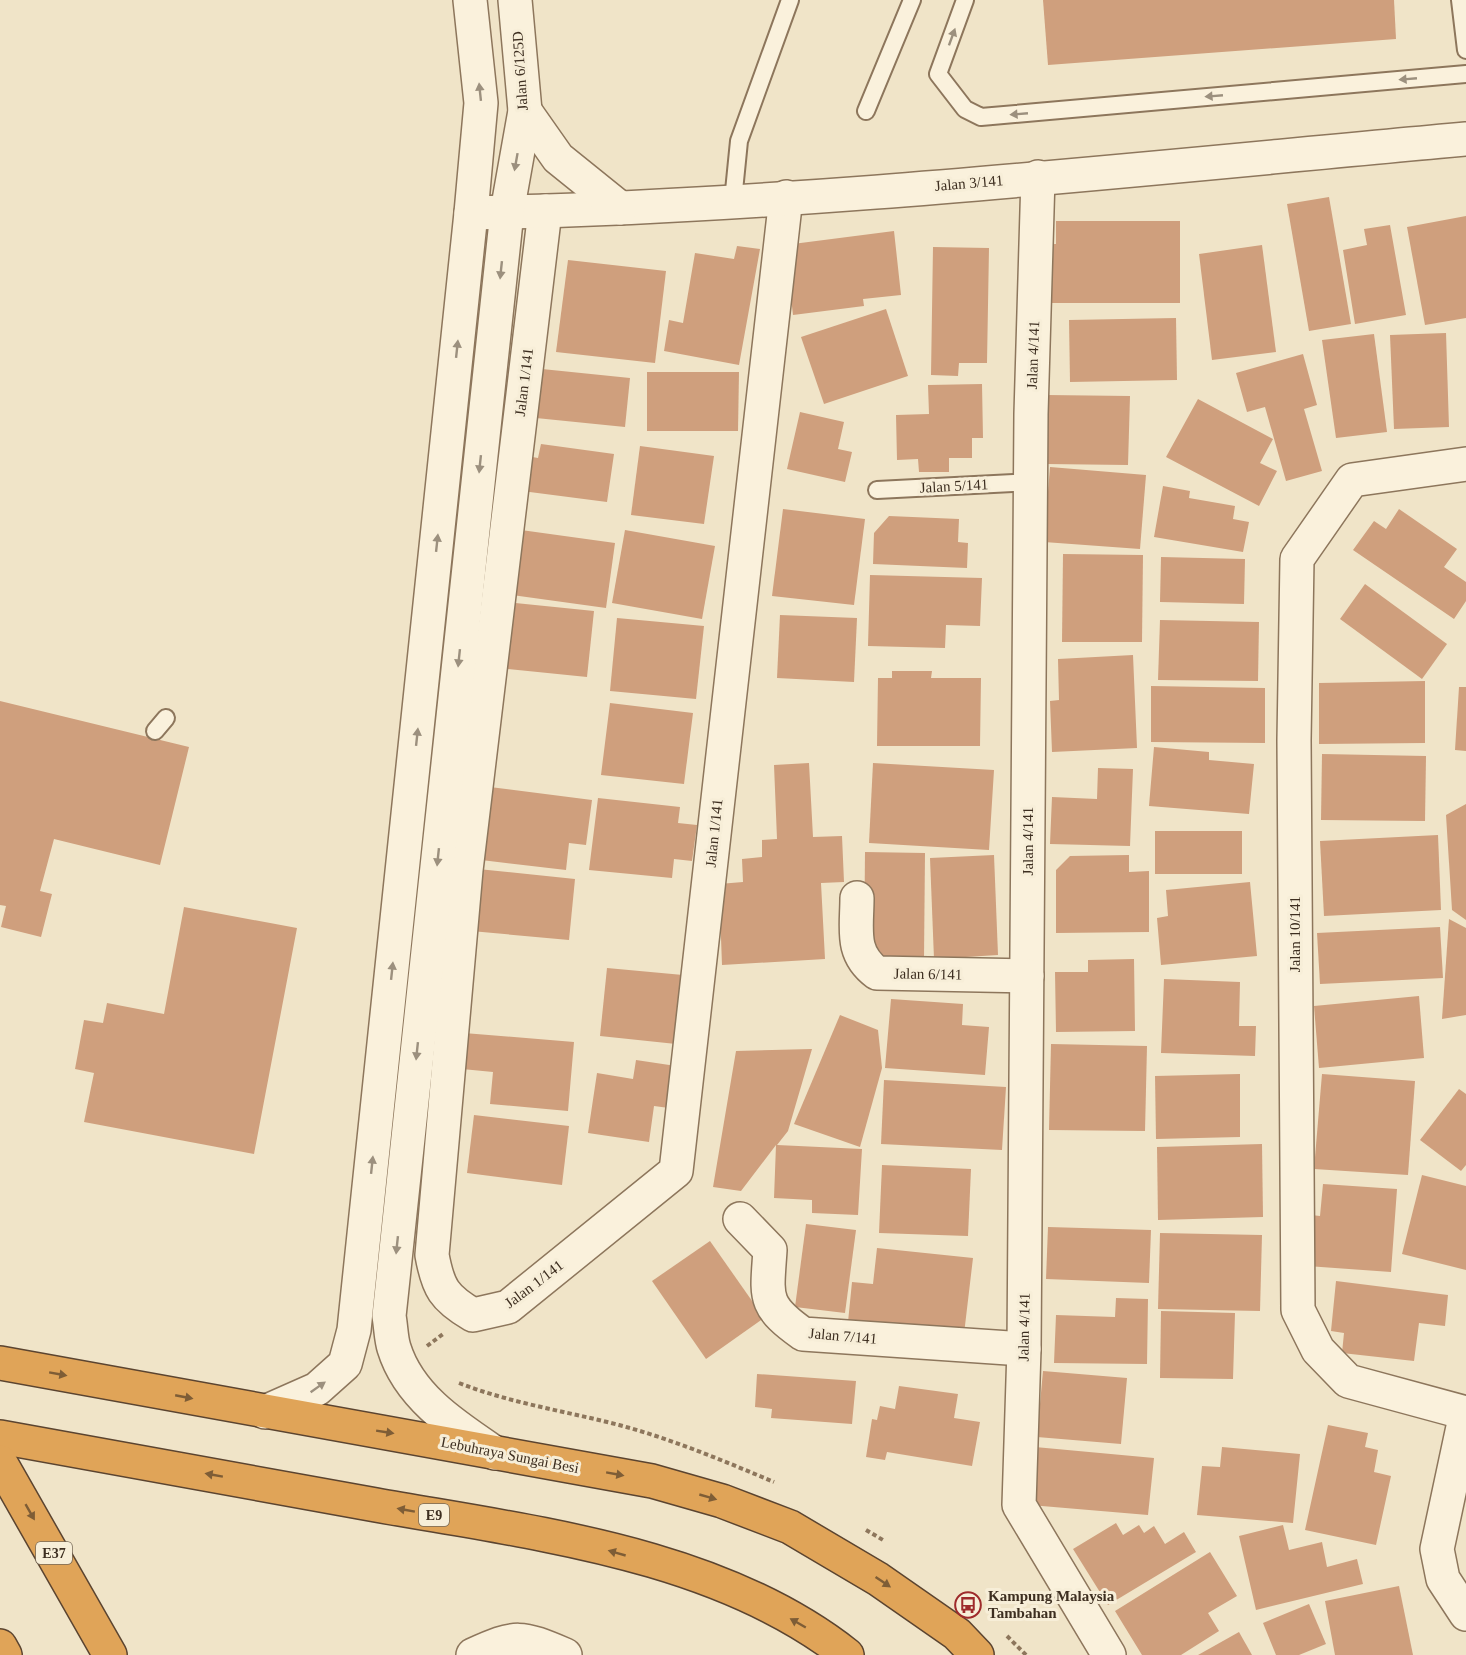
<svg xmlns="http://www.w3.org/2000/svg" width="1466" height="1655" font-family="Georgia,serif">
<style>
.building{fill:#cf9f7d}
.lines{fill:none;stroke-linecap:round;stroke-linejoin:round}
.service-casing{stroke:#8d765c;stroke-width:20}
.minor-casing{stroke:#8d765c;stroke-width:36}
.tertiary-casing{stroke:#8d765c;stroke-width:36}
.motorway-casing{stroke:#5b4430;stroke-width:36}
.path{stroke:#8d765c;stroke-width:4;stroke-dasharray:4.5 3;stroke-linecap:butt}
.service{stroke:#faf1dc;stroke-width:16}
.minor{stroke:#faf1dc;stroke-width:33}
.tertiary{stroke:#faf1dc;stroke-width:33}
.motorway{stroke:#e0a458;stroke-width:33}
.oneway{fill:#9c907e}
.oneway2{fill:#7e5d36}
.labels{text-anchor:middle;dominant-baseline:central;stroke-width:6;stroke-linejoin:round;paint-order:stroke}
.shield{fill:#f7eed8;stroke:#756857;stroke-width:1.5}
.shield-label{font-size:14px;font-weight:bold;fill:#3d2e20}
.street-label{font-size:15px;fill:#3d2e20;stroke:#f7eed8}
.poi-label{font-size:15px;font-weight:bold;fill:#3d2e20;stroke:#f7eed8;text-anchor:start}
</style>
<rect width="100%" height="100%" fill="#f0e4c8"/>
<g class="building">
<polygon points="1043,0 1394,0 1396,39 1048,65"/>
<polygon points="1329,197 1351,324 1309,331 1287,204"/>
<polygon points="1466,216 1466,318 1425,325 1407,227"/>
<polygon points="1056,221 1180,221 1180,303 1045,303 1045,244 1056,244"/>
<polygon points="1390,225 1406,315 1355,324 1343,250 1367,245 1364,229"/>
<polygon points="894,231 901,295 863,299 864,306 793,315 785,245"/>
<polygon points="1262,245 1276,352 1212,360 1199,254"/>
<polygon points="737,246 760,249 739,365 664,351 669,320 683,323 695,253 734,259"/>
<polygon points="933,247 989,248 987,363 959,363 958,376 931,375"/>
<polygon points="568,260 666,271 655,363 556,352"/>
<polygon points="886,309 908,376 824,404 801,337"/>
<polygon points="1176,318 1177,380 1070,382 1069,320"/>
<polygon points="1446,333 1449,427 1394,429 1390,335"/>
<polygon points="1374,334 1387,432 1336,438 1322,340"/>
<polygon points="1303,354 1317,405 1304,409 1322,471 1286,481 1265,407 1247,412 1236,373"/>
<polygon points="542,369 630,378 625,427 536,418"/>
<polygon points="647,372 739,372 738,431 647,431"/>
<polygon points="982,384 983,438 972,438 972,458 949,458 949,472 919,472 918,459 897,460 896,415 929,414 928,385"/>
<polygon points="1047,395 1130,396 1128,465 1046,464"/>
<polygon points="1198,399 1273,439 1260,463 1277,471 1259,506 1166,457"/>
<polygon points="800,412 844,422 838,449 852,452 845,482 787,469"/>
<polygon points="541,444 614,454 607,502 522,491 527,456 538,458"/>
<polygon points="640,446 714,456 704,524 631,515"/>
<polygon points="1050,467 1146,475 1140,549 1044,542"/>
<polygon points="1163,486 1190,491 1189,498 1235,506 1233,519 1249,522 1243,552 1154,537"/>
<polygon points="783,509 865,519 854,605 772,596"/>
<polygon points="1399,509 1457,549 1444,567 1466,582 1466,601 1454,619 1353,550 1374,521 1386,529"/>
<polygon points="889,516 959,519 958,542 968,543 967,568 873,564 874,533"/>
<polygon points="521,530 615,543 606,608 512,595"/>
<polygon points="625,530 715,546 702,619 612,603"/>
<polygon points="1063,554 1143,555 1142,642 1062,642"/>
<polygon points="1161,557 1245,559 1244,604 1160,602"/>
<polygon points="870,575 982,578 980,626 946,625 945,648 868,646"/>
<polygon points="1365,584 1447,644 1422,679 1340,619"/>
<polygon points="505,602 594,611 587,677 498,668"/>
<polygon points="780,615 857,618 854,682 777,678"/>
<polygon points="617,618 704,626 696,699 610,691"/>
<polygon points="1160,620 1259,622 1258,681 1158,680"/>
<polygon points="1133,655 1137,748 1052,752 1050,701 1059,700 1058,659"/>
<polygon points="892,671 932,671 931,678 981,678 980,746 877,746 878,678 892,678"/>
<polygon points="1425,681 1425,743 1319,744 1319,683"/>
<polygon points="1151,686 1265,688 1265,743 1151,742"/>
<polygon points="1459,687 1466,687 1466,751 1455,750"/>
<polygon points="0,701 189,747 160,865 54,839 40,891 52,894 41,937 1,927 6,906 0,905"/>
<polygon points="610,703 693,713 684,784 601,775"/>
<polygon points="1154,747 1209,752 1209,760 1254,764 1249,814 1149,806"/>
<polygon points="1322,754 1426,756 1425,821 1321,820"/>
<polygon points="809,763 813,837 842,836 844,882 821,883 825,959 722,965 719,884 743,882 742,859 762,857 762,840 777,839 774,765"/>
<polygon points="873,763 994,770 989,850 869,843"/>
<polygon points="1098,768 1133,769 1130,846 1050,844 1052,797 1097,799"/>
<polygon points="490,787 592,800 586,845 569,843 566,870 473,859"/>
<polygon points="598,798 680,807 678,823 697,825 692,861 674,859 672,878 589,870"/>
<polygon points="1466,804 1466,920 1452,910 1446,815"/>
<rect x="1155" y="831" width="87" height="43"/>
<polygon points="1438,835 1441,910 1324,916 1320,841"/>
<polygon points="865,852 925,853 924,958 864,958"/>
<polygon points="994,855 998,955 934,959 930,858"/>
<polygon points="1129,855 1129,872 1149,871 1149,932 1056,933 1056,870 1070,856"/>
<polygon points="478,869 575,879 569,940 471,931"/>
<polygon points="1250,882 1257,956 1161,965 1157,918 1168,916 1166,890"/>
<polygon points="184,907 297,928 254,1154 84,1122 94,1073 75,1069 84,1020 103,1023 107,1003 164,1014"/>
<polygon points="1449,919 1466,928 1466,1015 1442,1019"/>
<polygon points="1440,927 1443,978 1320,984 1317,933"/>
<polygon points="1134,959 1135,1031 1056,1032 1055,972 1088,972 1088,960"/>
<polygon points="607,968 683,975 676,1044 600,1036"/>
<polygon points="1164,979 1240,982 1239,1026 1256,1026 1255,1056 1161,1053"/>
<polygon points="1419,996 1424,1058 1319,1068 1314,1006"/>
<polygon points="891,999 963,1004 962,1025 989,1027 985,1075 885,1068"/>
<polygon points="840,1015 878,1030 882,1068 860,1147 794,1124"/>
<polygon points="464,1033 574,1042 568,1111 490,1104 493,1072 462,1069"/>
<polygon points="1051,1044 1147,1046 1145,1131 1049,1130"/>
<polygon points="812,1049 788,1131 777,1145 862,1149 858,1215 812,1213 812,1200 774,1198 776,1145 741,1191 713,1187 736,1051"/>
<polygon points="636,1060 676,1066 669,1108 654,1106 649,1142 588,1133 597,1073 633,1079"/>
<polygon points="1240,1074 1240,1137 1156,1139 1155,1076"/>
<polygon points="1322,1074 1415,1081 1408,1175 1314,1169"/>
<polygon points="884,1080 1006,1087 1002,1150 881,1144"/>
<polygon points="1459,1089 1466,1094 1466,1165 1461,1171 1420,1140"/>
<polygon points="474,1115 569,1126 562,1185 467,1173"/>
<polygon points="1262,1144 1263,1217 1158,1220 1157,1147"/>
<polygon points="882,1165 971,1169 968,1236 879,1233"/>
<polygon points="1422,1175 1466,1186 1466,1270 1402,1254"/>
<polygon points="1323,1184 1397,1189 1391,1272 1307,1266 1311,1215 1320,1216"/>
<polygon points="806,1224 856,1230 845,1313 795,1307"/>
<polygon points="1048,1227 1151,1230 1149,1283 1046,1279"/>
<polygon points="1160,1233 1262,1235 1260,1311 1158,1309"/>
<polygon points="710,1241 764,1318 706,1359 652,1281"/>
<polygon points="877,1248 973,1258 964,1334 848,1322 852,1282 873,1284"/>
<polygon points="1336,1281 1448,1295 1445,1326 1419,1323 1414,1361 1342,1353 1344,1333 1331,1331"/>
<polygon points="1116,1298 1148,1299 1147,1364 1054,1363 1056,1315 1115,1317"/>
<polygon points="1161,1311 1235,1313 1233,1379 1160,1378"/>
<polygon points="1043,1371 1127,1378 1121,1444 1037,1437"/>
<polygon points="757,1374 856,1381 852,1424 771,1418 772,1409 755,1407"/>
<polygon points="899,1386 958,1394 954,1418 980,1422 972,1466 887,1452 885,1460 866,1457 872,1419 877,1420 880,1406 895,1409"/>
<polygon points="1328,1425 1368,1433 1365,1447 1378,1450 1374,1472 1391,1476 1376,1545 1305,1530"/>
<polygon points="1035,1447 1154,1458 1148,1515 1030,1505"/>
<polygon points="1222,1447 1300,1454 1293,1523 1197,1515 1202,1466 1220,1467"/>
<polygon points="1116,1523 1123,1535 1139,1525 1144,1533 1154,1526 1165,1544 1184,1532 1196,1552 1108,1605 1073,1549"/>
<polygon points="1283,1525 1289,1550 1322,1542 1327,1567 1357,1559 1363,1584 1256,1610 1239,1536"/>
<polygon points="1210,1552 1237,1596 1208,1613 1219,1631 1181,1655 1142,1655 1115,1611"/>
<polygon points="1399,1586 1413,1655 1335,1655 1325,1601"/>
<polygon points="1309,1604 1326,1644 1299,1655 1276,1655 1263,1623"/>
<polygon points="1239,1632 1252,1655 1198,1655"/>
</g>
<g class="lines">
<g class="service-casing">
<g id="service">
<polyline points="965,0 938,74 965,109 981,117 1466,74"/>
<polyline points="1460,0 1466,50"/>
<polyline points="866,111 912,0"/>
<polyline points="733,201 739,141 790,0"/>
<polyline points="877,490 1031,482"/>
<polyline points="155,731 166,718"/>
</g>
</g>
<g class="minor-casing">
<g id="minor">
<polyline points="1038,177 1031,414 1024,1349 1019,1505 1109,1655"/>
<path d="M545,211L466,870L432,1255C438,1288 444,1298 473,1315L508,1307L676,1171L786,197"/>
<path d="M471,213C804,206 1135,169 1466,139"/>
<path d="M857,898C857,929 850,953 877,973L1027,976"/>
<path d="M740,1219L770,1250C767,1297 762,1305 803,1334L1024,1349"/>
<polyline points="1466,1413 1348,1381 1318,1350 1298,1310 1294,740 1297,559 1352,480 1466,464"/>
<polyline points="1466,1413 1437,1549 1443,1579 1466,1614"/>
<path d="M473,1655C517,1635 520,1636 565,1655"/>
</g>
</g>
<g class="tertiary-casing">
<g id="tertiary">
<polyline points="525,111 558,158 620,208"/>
<polyline points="265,1412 317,1389 345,1364 354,1330 471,213 481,103 470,0"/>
<path d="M495,1453C455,1426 409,1397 394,1348C391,1339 391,1327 389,1316L507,212L525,111L515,0"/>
</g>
</g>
<g class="motorway-casing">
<g id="motorway">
<polyline points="0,1363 652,1481 722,1501 790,1527 878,1579 957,1634 977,1655"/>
<path d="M0,1437C125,1459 250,1482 376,1505C533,1533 718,1553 847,1655"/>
<polyline points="0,1462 110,1655"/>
<polyline points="0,1646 5,1655"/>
</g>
</g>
<g class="path">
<polyline points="427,1346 443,1334"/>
<path d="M459,1383C510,1403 565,1411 619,1425C672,1439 724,1461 774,1482"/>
<polyline points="866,1530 883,1540"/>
<polyline points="1007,1636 1026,1655"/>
</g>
<use href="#service" class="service"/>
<use href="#minor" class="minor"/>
<use href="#tertiary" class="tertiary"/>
<use href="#motorway" class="motorway"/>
</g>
<defs><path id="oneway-solid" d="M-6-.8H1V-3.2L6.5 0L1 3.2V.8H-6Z" transform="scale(1.5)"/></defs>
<g class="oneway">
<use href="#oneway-solid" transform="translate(952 37) rotate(-70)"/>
<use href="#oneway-solid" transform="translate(1408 79) rotate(175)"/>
<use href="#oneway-solid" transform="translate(480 92) rotate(-96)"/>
<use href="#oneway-solid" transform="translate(1214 96) rotate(175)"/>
<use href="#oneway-solid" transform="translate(1019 114) rotate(175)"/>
<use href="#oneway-solid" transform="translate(516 162) rotate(100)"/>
<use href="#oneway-solid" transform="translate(501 270) rotate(96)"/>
<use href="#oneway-solid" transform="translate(457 349) rotate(-84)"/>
<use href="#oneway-solid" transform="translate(480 464) rotate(96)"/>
<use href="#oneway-solid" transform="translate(437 543) rotate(-84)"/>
<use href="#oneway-solid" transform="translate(459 658) rotate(96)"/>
<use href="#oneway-solid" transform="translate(417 737) rotate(-84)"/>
<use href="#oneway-solid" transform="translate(438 857) rotate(96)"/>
<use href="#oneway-solid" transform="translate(392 971) rotate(-84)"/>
<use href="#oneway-solid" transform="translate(417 1051) rotate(96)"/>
<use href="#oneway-solid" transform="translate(372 1165) rotate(-84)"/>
<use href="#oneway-solid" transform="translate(397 1245) rotate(96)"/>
<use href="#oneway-solid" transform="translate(318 1387) rotate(-35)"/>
</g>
<g class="oneway2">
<use href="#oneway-solid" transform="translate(58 1374) rotate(10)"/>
<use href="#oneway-solid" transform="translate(184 1397) rotate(11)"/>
<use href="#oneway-solid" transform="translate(385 1432) rotate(9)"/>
<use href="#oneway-solid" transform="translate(615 1474) rotate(10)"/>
<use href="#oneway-solid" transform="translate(214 1475) rotate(-170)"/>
<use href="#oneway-solid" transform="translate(708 1497) rotate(16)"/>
<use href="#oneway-solid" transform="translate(406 1510) rotate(-170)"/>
<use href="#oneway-solid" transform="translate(30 1512) rotate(60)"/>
<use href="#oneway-solid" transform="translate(617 1553) rotate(-164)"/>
<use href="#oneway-solid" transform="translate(883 1582) rotate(34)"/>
<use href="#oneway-solid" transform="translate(798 1623) rotate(-150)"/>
</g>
<defs>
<g id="bus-ring" transform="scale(1.35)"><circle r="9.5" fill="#f7eed8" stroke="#9e2a2b" stroke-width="1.5"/><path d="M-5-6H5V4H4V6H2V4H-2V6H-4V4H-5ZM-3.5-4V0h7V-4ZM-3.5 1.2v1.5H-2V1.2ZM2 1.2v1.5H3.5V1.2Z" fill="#9e2a2b"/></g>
</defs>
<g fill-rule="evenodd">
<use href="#bus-ring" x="968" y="1605"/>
</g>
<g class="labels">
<g class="shield">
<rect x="419" y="1504" width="30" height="22" rx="4.5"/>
<rect x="36" y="1542" width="36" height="22" rx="4.5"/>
</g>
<g class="shield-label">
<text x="434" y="1515">E9</text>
<text x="54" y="1553">E37</text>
</g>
<g class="street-label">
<text transform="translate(520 71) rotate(-94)">Jalan 6/125D</text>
<text transform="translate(969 183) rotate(-5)">Jalan 3/141</text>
<text transform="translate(1033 355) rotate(-88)">Jalan 4/141</text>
<text transform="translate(524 382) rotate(-83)">Jalan 1/141</text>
<text transform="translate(954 486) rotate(-3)">Jalan 5/141</text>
<text transform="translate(714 833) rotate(-84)">Jalan 1/141</text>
<text transform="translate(1028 841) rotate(-90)">Jalan 4/141</text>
<text transform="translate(1295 934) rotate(-90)">Jalan 10/141</text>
<text transform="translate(928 974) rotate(1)">Jalan 6/141</text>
<text transform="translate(534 1284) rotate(-37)">Jalan 1/141</text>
<text transform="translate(1024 1327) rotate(-89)">Jalan 4/141</text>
<text transform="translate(843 1336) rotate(5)">Jalan 7/141</text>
<text transform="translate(510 1455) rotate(11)">Lebuhraya Sungai Besi</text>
</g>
<g class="poi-label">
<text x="988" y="1596">Kampung Malaysia<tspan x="988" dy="17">Tambahan</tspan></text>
</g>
</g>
</svg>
